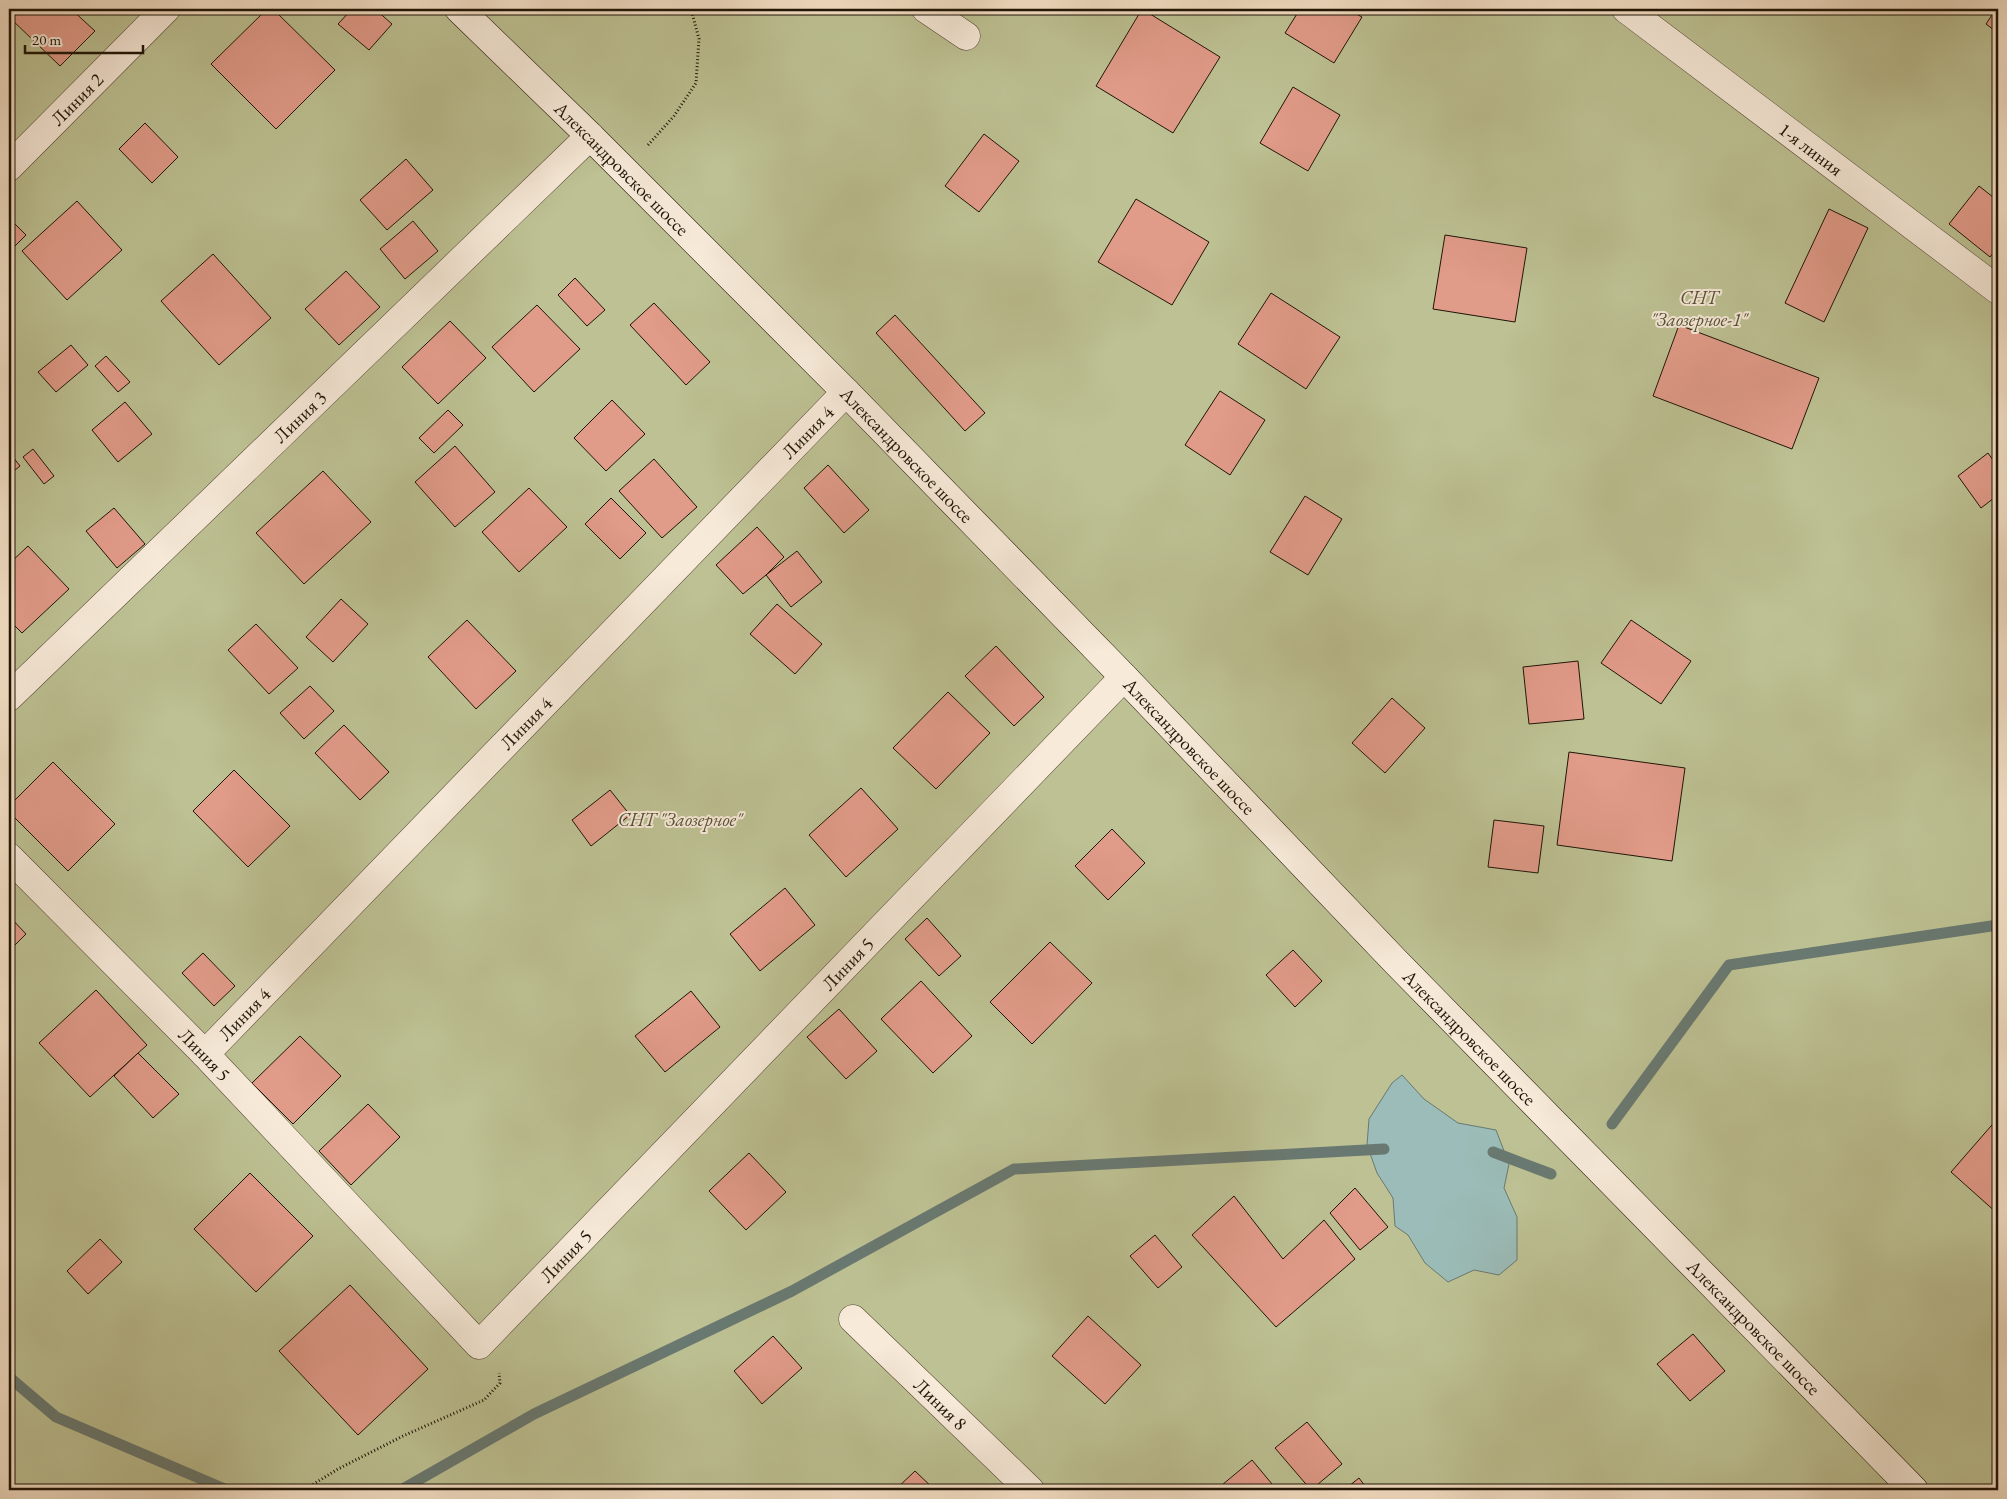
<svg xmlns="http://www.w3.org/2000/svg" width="2007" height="1499" font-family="'EB Garamond',serif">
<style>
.green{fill:#bdc193;stroke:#6e6a4c}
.water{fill:#9bbcb8;stroke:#697971}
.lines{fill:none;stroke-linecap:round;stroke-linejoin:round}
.stream{stroke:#697971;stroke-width:11}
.building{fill:#e19b89;stroke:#1f1406}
.street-casing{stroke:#544736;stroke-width:29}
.secondary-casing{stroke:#1f1406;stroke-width:29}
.path{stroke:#1f1406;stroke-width:3;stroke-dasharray:1 2.5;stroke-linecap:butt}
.street{stroke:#f7ead9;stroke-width:28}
.secondary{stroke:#f7ead9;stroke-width:28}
.labels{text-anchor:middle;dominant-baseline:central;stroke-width:4;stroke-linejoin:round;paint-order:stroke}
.street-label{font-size:19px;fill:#1f1406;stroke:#f7ead9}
.park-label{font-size:19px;font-style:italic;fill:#565137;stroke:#f7ead9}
</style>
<rect width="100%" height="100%" fill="#f3dfc5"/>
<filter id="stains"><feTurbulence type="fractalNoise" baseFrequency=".004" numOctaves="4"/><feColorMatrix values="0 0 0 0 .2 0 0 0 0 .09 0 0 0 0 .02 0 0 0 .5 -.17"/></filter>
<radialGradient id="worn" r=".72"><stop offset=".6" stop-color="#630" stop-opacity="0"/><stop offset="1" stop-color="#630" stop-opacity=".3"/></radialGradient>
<rect class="green" x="9" y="9" width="1989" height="1481"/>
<polygon class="water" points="1402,1075 1424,1099 1458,1123 1496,1130 1509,1164 1504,1188 1517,1217 1517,1260 1499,1275 1474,1270 1448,1282 1425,1263 1408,1235 1395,1226 1393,1198 1377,1173 1367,1145 1369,1119 1392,1083"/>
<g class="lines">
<g class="stream">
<polyline points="1612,1124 1729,965 1998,925"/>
<polyline points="1493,1152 1551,1174"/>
<polyline points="9,1377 56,1417 227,1490"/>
<polyline points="401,1490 534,1414 792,1291 1014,1169 1384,1149"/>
</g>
</g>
<g class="building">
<polygon points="17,9 71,9 95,31 60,66 9,17"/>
<polygon points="267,9 273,9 335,70 276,129 211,64"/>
<polygon points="352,9 375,9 392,24 369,50 338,24"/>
<polygon points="1142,9 1220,57 1173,133 1096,86"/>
<polygon points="1300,9 1347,9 1362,17 1334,63 1285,33"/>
<polygon points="1996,9 1998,9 1998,33 1986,24"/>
<polygon points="1293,87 1340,115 1308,171 1260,143"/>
<polygon points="145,123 178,157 152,183 119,149"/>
<polygon points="984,134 1019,161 979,212 945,186"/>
<polygon points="406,159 433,190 387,230 360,200"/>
<polygon points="1979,186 1998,201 1998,246 1990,257 1949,224"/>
<polygon points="1136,199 1209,242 1172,305 1098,262"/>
<polygon points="77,201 122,250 67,300 22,251"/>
<polygon points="1829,209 1868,228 1824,322 1785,303"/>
<polygon points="9,218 26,235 9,252"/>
<polygon points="413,221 438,251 405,279 380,249"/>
<polygon points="1445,235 1527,248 1515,322 1433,309"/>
<polygon points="213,254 271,318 219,365 161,301"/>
<polygon points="346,271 380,307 339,345 305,309"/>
<polygon points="575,278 605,310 587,326 558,295"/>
<polygon points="1271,293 1340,337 1306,389 1238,344"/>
<polygon points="654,303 710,362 686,385 630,325"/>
<polygon points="537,305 580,349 534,392 492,347"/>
<polygon points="895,315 985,413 965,431 876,333"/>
<polygon points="450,321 486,358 438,404 402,367"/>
<polygon points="1679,325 1819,378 1792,449 1653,396"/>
<polygon points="71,345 88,365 56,392 38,372"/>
<polygon points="106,356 130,382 118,392 95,366"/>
<polygon points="1220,391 1265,420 1230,475 1185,445"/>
<polygon points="612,400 645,434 606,471 574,438"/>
<polygon points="125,402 152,434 118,462 92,430"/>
<polygon points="448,410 463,425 434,453 419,438"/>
<polygon points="455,446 495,492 455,527 415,482"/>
<polygon points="33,449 54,476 44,484 23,457"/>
<polygon points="9,452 20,466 9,475"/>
<polygon points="1988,453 1998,467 1998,495 1981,508 1958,476"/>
<polygon points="654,459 697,507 662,538 619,491"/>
<polygon points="828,465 869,510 844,533 804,488"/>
<polygon points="323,471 371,522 304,584 256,533"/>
<polygon points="529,488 567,527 519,572 482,532"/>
<polygon points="1305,496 1342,519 1308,575 1270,552"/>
<polygon points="611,498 646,533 620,559 585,524"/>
<polygon points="114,508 145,544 117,568 86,531"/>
<polygon points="757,527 784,557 766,575 743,594 716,565"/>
<polygon points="28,546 69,589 22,633 9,620 9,564"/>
<polygon points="797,551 822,582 791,607 766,575"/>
<polygon points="341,599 368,624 333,662 306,637"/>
<polygon points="777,604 822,644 795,674 750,634"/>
<polygon points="467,620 516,671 476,709 428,657"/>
<polygon points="1631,620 1691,661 1661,704 1601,663"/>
<polygon points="256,624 298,668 269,694 228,650"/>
<polygon points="996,646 1044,697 1014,726 965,676"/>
<polygon points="1578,661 1584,719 1529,724 1523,667"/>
<polygon points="310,686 334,711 304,739 280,713"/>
<polygon points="948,692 990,733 936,789 893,748"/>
<polygon points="1392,698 1425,728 1385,773 1352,743"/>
<polygon points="344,725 389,772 360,800 315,753"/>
<polygon points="1569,752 1685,768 1672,861 1557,845"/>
<polygon points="53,762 115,824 68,871 9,812 9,806"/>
<polygon points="234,770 290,826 248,867 193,811"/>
<polygon points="861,788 898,829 846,877 809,835"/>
<polygon points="610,790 630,815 591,846 572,820"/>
<polygon points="1494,820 1544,826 1538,873 1488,867"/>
<polygon points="1112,829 1145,863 1108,900 1075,866"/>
<polygon points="785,888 815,925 760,971 730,934"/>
<polygon points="9,916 26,934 9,951"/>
<polygon points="927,918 961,956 939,976 905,939"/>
<polygon points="1050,942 1092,983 1032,1044 990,1002"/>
<polygon points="1293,950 1322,981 1295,1007 1266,975"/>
<polygon points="203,953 235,986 214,1006 182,973"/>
<polygon points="921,981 972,1036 933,1073 881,1019"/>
<polygon points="96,990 147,1045 90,1097 39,1043"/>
<polygon points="691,991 720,1027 665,1072 635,1036"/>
<polygon points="839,1009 877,1051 846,1079 807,1037"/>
<polygon points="300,1036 341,1076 293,1124 252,1083"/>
<polygon points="138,1053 179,1094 153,1118 114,1076"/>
<polygon points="368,1104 400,1137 351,1185 319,1151"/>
<polygon points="1998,1118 1998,1214 1951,1172"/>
<polygon points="749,1153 786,1192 746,1230 709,1191"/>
<polygon points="250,1173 313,1236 256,1292 194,1229"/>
<polygon points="1355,1188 1388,1227 1360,1250 1330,1213"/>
<polygon points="1234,1196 1283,1259 1324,1220 1355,1259 1276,1327 1192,1235"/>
<polygon points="1155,1235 1182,1267 1158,1288 1130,1256"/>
<polygon points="100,1239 122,1262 88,1294 67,1271"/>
<polygon points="350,1285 428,1369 358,1435 279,1351"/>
<polygon points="1088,1316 1141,1365 1105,1404 1052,1356"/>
<polygon points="1693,1334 1725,1371 1690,1401 1657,1364"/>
<polygon points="773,1336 802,1368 762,1404 734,1371"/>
<polygon points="1307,1422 1342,1464 1311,1490 1275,1448"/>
<polygon points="1252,1460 1277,1490 1216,1490"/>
<polygon points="915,1471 935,1490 895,1490"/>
<polygon points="1359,1478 1368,1490 1344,1490"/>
</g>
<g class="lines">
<g class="street-casing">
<g id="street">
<polyline points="926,9 966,36"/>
<path id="s1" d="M1626,9L1998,290"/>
<path id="s2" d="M9,167L166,9"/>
<path id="s3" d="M9,697L590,136"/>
<path id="s4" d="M9,857L205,1054L479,1345L1124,677"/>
<path id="s5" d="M205,1054L846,392"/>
<path id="s6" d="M853,1319L1030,1490"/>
</g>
</g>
<g class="secondary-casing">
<g id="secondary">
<path id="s7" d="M459,9L590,136L846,392L1124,677L1396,962L1914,1490"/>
</g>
</g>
<g class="path">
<polyline points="648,145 674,116 696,83 699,39 691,9"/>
<polyline points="304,1490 338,1469 403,1436 484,1400 500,1383 499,1373"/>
</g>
<use href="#street" class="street"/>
<use href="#secondary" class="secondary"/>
</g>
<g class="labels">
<g class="street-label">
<text stroke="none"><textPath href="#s2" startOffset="96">Линия 2</textPath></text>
<text stroke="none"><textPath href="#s1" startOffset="232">1-я линия</textPath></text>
<text stroke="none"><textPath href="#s7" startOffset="228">Александровское шоссе</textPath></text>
<text stroke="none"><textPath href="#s3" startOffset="404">Линия 3</textPath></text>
<text stroke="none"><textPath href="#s5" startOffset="866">Линия 4</textPath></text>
<text stroke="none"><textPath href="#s7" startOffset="632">Александровское шоссе</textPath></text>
<text stroke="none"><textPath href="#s5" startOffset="461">Линия 4</textPath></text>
<text stroke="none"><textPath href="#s7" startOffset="1038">Александровское шоссе</textPath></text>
<text stroke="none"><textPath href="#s4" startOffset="1208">Линия 5</textPath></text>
<text stroke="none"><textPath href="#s5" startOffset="56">Линия 4</textPath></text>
<text stroke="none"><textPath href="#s7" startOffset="1442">Александровское шоссе</textPath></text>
<text stroke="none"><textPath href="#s4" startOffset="278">Линия 5</textPath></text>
<text stroke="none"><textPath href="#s4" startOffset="802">Линия 5</textPath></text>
<text stroke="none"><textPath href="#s7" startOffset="1848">Александровское шоссе</textPath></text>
<text stroke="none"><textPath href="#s6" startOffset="122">Линия 8</textPath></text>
</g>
<g class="park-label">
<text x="1699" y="297">СНТ<tspan x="1699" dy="22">"Заозерное-1"</tspan></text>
<text x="680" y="819">СНТ "Заозерное"</text>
</g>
</g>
<rect width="2007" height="1499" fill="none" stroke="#f3dfc5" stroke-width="30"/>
<rect x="10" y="10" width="1987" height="1479" fill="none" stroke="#1f1406" stroke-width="2.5"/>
<rect x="15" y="15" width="1977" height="1469" fill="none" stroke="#1f1406"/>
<path d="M25 45v8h118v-8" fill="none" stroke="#1f1406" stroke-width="2.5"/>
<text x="32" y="45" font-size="15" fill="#1f1406" stroke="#f7ead9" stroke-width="4" paint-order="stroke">20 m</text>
<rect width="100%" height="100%" filter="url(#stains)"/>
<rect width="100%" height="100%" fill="url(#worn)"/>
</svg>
